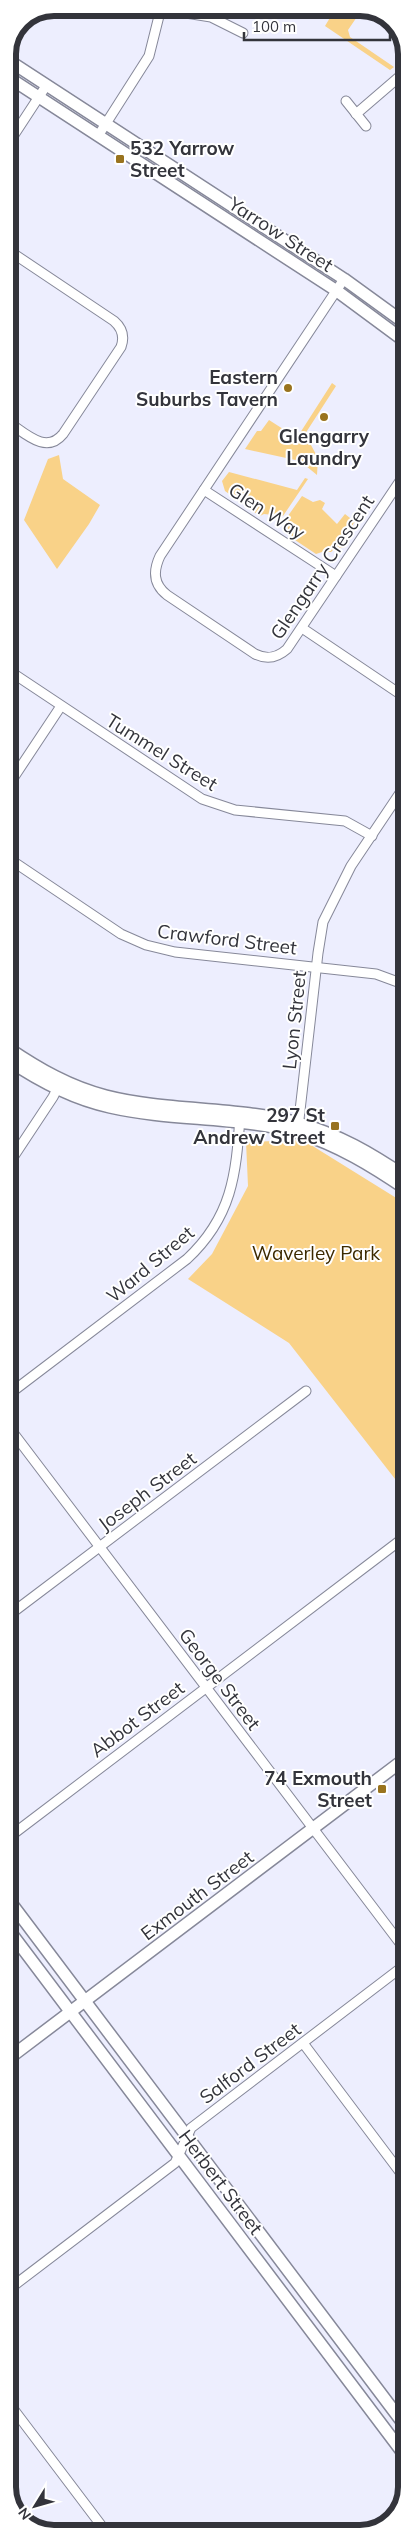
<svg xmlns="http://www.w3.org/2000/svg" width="414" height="2541" font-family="Mulish,sans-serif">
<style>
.green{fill:#f9d288}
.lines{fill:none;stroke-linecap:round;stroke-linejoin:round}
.minor-casing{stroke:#868899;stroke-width:11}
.tertiary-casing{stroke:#868899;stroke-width:14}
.minor{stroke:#fff;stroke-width:9}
.tertiary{stroke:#fff;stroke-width:11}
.poi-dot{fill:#99731e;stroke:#fff;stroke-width:2}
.labels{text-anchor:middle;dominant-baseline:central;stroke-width:4;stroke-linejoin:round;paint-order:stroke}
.poi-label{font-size:19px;font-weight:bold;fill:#33343b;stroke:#fff;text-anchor:end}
.street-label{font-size:19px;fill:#33343b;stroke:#fff}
.park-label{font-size:19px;fill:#3c2a00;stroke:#fff}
.rim{fill:none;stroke:#33343b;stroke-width:6}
</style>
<rect width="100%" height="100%" fill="#edeefe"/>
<g class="green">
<polygon points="319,8 363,8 348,30 350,37 394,67 390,70 325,26 331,16"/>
<polygon points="332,383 336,386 305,434 318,458 317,475 300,461 245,449 257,431 261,431 269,420 294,436 300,433"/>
<polygon points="59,455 63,479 100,505 89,524 57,569 24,520 48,459"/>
<polygon points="229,472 297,490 305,478 308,479 283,516 264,514 260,516 225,491 222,481"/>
<polygon points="302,496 313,502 320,500 325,503 322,509 337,524 345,514 355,522 353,524 354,532 345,547 340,548 337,546 331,552 322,552 316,554 292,538 291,532 283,523"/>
<polygon points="303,1140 406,1204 406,1493 289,1343 188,1279 212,1254 248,1186 246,1142"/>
</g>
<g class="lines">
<g class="minor-casing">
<g id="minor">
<polyline points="161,9 211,17 243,33"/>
<polyline points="346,101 366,126"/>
<polyline points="356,114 406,71"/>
<polyline points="98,136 149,56 161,8"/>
<polyline points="8,144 46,86"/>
<path d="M8,250L114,321C122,328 125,336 121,347L63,434C46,455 25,433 8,422"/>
<path d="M344,279L160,556C153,571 153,584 167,595L255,654C267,660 277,658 287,649L406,472"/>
<polyline points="204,490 336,576"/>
<polyline points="302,628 406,698"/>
<polyline points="8,670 202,799 235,810 345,821 372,836"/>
<polyline points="8,786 61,706"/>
<polyline points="8,858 121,934 146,945 175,952 376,974 406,985"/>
<polyline points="298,1128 318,953 323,922 351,866 406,784"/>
<polyline points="8,1165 53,1097 60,1083"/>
<path d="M8,1395L187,1259C232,1217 236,1175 240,1117"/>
<polyline points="8,1426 406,1951"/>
<polyline points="8,1616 306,1391"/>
<polyline points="8,1838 406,1536"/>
<polyline points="303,2043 406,2180"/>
<polyline points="8,2290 175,2163 191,2128 406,1964"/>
<polyline points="8,2402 107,2533"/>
</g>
</g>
<g class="tertiary-casing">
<g id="tertiary">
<polyline points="8,60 344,279 406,324"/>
<polyline points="8,77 337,291 406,342"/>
<path d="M8,1048C39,1069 70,1087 106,1096C169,1112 235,1106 298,1123C338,1134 372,1154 406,1177"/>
<path d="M8,1060C39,1081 73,1099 110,1107C172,1121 238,1116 299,1133C338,1145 372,1166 406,1189"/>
<polyline points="8,1899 406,2427"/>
<polyline points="8,1929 406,2457"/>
<polyline points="8,2059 406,1758"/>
</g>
</g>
<use href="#minor" class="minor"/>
<use href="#tertiary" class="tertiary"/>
</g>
<g class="poi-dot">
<rect x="115" y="154" width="10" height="10" rx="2.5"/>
<circle cx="288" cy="388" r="5"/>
<circle cx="324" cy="417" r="5"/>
<rect x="330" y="1121" width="10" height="10" rx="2.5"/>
<rect x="377" y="1784" width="10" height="10" rx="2.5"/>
</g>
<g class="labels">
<g class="poi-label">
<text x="130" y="148" text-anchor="start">532 Yarrow<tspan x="130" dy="22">Street</tspan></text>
<text x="278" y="377">Eastern<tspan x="278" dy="22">Suburbs Tavern</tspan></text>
<text x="324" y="436" text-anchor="middle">Glengarry<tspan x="324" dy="22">Laundry</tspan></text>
<text x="325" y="1115">297 St<tspan x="325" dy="22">Andrew Street</tspan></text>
<text x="372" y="1778">74 Exmouth<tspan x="372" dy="22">Street</tspan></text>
</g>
<g class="street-label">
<text transform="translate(281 234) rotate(33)">Yarrow Street</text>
<text transform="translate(267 511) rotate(33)">Glen Way</text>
<text transform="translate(322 567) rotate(-56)">Glengarry Crescent</text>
<text transform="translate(162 752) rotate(32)">Tummel Street</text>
<text transform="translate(227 939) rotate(7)">Crawford Street</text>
<text transform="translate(294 1020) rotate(-84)">Lyon Street</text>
<text transform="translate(150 1264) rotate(-40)">Ward Street</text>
<text transform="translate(147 1491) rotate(-37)">Joseph Street</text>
<text transform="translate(220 1679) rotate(53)">George Street</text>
<text transform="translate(137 1719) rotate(-37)">Abbot Street</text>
<text transform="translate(197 1895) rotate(-37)">Exmouth Street</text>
<text transform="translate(250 2063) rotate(-37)">Salford Street</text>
<text transform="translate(221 2182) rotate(53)">Herbert Street</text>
</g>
<g class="park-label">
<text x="316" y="1253">Waverley Park</text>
</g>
</g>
<path d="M0 0H414V2541H0ZM54 16H360A38 38 0 0 1 398 54V2487A38 38 0 0 1 360 2525H54A38 38 0 0 1 16 2487V54A38 38 0 0 1 54 16Z" fill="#fff" fill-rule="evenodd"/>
<path class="rim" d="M54 16H360A38 38 0 0 1 398 54V2487A38 38 0 0 1 360 2525H54A38 38 0 0 1 16 2487V54A38 38 0 0 1 54 16Z"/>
<g transform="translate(35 2506) rotate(233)" stroke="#ffffff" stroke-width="4" paint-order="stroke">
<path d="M0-4L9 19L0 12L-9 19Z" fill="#33343b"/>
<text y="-8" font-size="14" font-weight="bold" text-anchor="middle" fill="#33343b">N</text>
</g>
<path d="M244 32v8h146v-8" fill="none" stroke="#33343b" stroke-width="2.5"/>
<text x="252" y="32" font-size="15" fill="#33343b" stroke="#ffffff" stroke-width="4" paint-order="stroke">100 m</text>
</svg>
